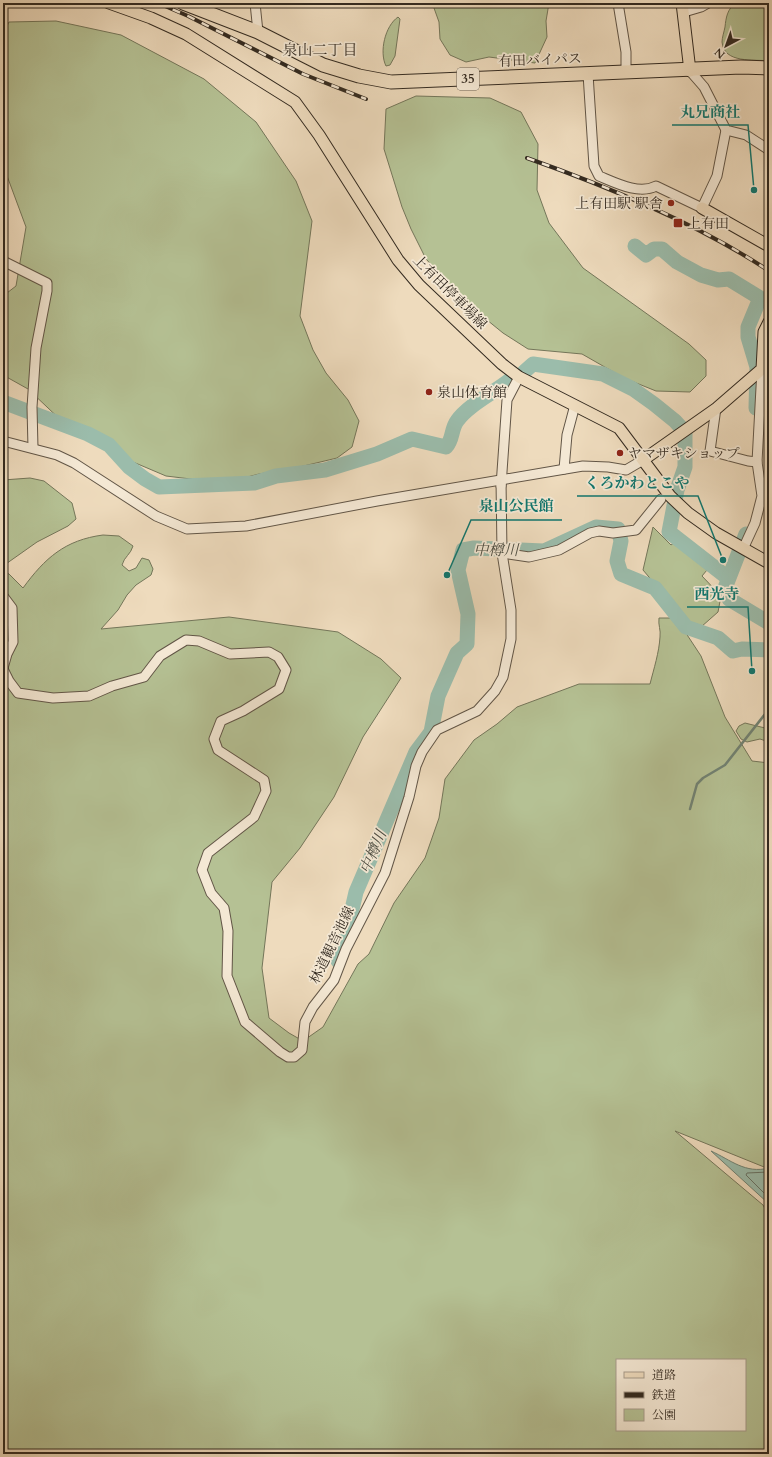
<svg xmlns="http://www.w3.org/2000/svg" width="772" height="1457" font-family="Cardo,'Noto Serif JP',serif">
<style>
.green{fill:#b5c194;stroke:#74765a;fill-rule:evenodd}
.water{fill:#9bbcab;stroke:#718273}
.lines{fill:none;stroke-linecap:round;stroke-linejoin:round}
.shore{stroke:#677366;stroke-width:1}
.stream{stroke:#718273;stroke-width:2.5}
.river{stroke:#9bbcab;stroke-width:15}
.minor-casing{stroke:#625647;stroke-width:11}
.major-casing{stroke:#332a20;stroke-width:13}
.highway-casing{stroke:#332a20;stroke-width:15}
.minor{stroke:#f4e8d4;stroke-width:9}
.major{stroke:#eedbbd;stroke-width:11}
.highway{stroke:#eedbbd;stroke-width:13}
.rail-casing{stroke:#332a20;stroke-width:4}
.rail{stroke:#f4e8d4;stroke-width:2.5;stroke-dasharray:8;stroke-linecap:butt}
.poi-dot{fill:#8f2418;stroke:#f4e8d4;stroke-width:1.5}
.labels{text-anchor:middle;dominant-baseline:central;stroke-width:3.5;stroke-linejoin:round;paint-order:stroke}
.shield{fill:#f4e8d4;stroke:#6d6356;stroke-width:1}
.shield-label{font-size:13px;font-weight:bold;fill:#332a20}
.street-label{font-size:14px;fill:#332a20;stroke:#f4e8d4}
.poi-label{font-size:14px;fill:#332a20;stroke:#f4e8d4;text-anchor:start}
.neighbourhood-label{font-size:15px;fill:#332a20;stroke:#f4e8d4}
.water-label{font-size:15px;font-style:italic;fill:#4d4e43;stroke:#f4e8d4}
.leader{fill:none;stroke:#0f766e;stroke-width:1.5}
.callout-dot{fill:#0f766e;stroke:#f4e8d4;stroke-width:1.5}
.callout-label{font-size:15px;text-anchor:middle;font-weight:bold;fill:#0f766e;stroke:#f4e8d4;stroke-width:3.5;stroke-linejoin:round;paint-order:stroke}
</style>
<rect width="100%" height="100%" fill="#eedbbd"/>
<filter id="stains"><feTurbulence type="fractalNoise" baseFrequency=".005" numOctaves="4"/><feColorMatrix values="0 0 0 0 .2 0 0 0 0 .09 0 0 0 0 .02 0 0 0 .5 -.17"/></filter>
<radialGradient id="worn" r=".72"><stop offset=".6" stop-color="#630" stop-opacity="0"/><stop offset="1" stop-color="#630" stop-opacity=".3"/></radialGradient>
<g class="green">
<polygon points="434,3 549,3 546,21 547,37 535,63 489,57 466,62 450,55 440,39 439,22 434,8"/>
<path d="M736,3H769V61C754,59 724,64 722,42C722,38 724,32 725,27C726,18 727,9 736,3Z"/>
<path d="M398,17L400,19L395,56L390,65L386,66C379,52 385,26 398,17Z"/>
<polygon points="56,21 121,35 204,79 256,122 296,181 312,221 300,316 313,350 326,373 348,400 359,421 352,447 337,458 291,469 259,474 224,483 166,476 119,456 67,426 28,389 3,375 3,296 16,286 26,227 3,165 3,34 9,22"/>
<polygon points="416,96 490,98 521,112 538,144 537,190 549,223 583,268 689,344 706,360 706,376 690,392 656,391 624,378 582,354 528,349 503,333 476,311 449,284 426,259 411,229 402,207 384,149 386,109"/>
<polygon points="30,478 44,481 72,503 76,519 68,526 37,542 3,566 3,480"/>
<polygon points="653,527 671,545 675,542 707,570 702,576 721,596 718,612 701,627 688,623 643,570"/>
<path d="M103,535L119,536L133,546C131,554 124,557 122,565L129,571L136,568L142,558L149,560L153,569L151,575L136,585L127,595L118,610L101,629L229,617L338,632L381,659L401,678L363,737L334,797L300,848L272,882L262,968L269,1018L289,1033L303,1041L323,1027L358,964L369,954L394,903L425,858L439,818L445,779L474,740L497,724L517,707L579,684H650C654,668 659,653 660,637C661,630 658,625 659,618H676L701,656L725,717L752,761L769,763V1169L675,1131L763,1205L769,1216V1454H3V571L9,574L23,588C45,558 65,540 103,535ZM617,1360H745V1430H617Z"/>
<polygon points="745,723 769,729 769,742 760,739 747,742 741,739 736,731 739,726"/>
</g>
<path class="water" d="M711,1151C731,1160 745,1174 769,1168V1204Z"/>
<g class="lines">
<polyline class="shore" points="769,1172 747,1173 746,1175 769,1198"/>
<polyline class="stream" points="690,809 697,784 703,778 725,765 769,709"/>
<g class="river">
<polyline points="635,246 646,255 654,249 662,249 677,262 701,275 718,280 729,279 760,298 748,327 748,337 757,367 756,408"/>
<polyline points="524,372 533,364 603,374 633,389 654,404 675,421 685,432 685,467 677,490 669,532 728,578"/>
<path d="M3,402L88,434L109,445L129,467L145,479L159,487L254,483L276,476L325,470L377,454L412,439L446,447C453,440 451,429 457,421C468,405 495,392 511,379"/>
<polyline points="746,534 725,588 729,599 769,623"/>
<polyline points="338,961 345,940 356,892 416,752 431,732 438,696 457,653 467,644 468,614 458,570 463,550 474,548 544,551 596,527 618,529 621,541 617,561 621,574 655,588 686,627 718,638 733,651 742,649 769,650"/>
</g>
<g class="minor-casing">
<g id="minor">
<polyline points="255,3 258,32"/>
<polyline points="618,3 626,52 626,73"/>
<polyline points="684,12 701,7 708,3"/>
<polyline points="690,71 704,87 726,130 746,135 769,150"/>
<path d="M588,74L594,166L599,176C616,183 639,195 656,186L702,208L717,176L726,130"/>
<polyline points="3,261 47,283 47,291 36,348 32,407 33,448"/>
<polyline points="716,408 710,451 748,461 757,462"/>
<polyline points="3,441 57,455 74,463 156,516 187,529 246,526 377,501 583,466 608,467 626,470 643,460"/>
<polyline points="564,469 567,435 575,405"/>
<polyline points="501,486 507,400 519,377"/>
<polyline points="501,548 502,553 529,557 559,550 590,533 599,531 613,533 636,530 661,499"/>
<polyline points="743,549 755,523 762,496 757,462 762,369"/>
<polyline points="3,596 12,608 13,642 7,654 3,668"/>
<polyline points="3,669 9,681 18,693 53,698 89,696 112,686 144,677 160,656 186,640 199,641 230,654 269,652 278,657 286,670 279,689 243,711 221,721 214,739 218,750 264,780 266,791 254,817 208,853 202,870 211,893 224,908 228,931 227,976 245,1022 280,1052 288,1057 294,1057 302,1050 305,1022 313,1007 334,980 346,949 385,873 409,797 416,766 422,752 437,730 477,711 495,691 503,677 511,639 511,610 502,553 501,480"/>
</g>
</g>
<g class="major-casing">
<g id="major">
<polyline points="109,3 151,18 186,34 295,102 319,135 398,260 419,285 502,364 519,377 619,428 670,496 688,513 716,533 769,563"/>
<polyline points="682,3 690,71"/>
<polyline points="702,208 769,246"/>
<polyline points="643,460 717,408 762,369 764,332 769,322"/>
</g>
</g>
<g class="highway-casing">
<polyline id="highway" points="183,3 258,32 323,65 359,76 391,82 741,67 769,68"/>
</g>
<use href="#minor" class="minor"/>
<use href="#major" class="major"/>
<use href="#highway" class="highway"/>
<g class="rail-casing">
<g id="rail">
<polyline points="158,3 188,16 303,74 366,99"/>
<path d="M527,158C609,187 697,223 769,271"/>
</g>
</g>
<use href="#rail" class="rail"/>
</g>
<g class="poi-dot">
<circle cx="671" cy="203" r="4"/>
<rect x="673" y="218" width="10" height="10" rx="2"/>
<circle cx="429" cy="392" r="4"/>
<circle cx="620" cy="453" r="4"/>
</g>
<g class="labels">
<rect class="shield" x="457" y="68" width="22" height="22" rx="3"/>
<g class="shield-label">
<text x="468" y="79">35</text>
</g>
<g class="street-label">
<text transform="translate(540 60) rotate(-2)">有田バイパス</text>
<text transform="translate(450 292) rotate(45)">上有田停車場線</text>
<text transform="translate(332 945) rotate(-64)">林道観音池線</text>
</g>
<g class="poi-label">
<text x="663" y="203" text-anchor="end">上有田駅 駅舎</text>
<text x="687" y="223">上有田</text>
<text x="437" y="392">泉山体育館</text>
<text x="628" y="453">ヤマザキショップ</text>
</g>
<g class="neighbourhood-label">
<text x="320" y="50">泉山二丁目</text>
</g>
<g class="water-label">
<text x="496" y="550">中樽川</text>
<text transform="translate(373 852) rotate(-67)">中樽川</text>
</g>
</g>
<path class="leader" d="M754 190L748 125H672M723 560L698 496H577M447 575L471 520H562M752 671L748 607H687"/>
<g class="callout-dot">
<circle cx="754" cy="190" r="4"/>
<circle cx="723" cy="560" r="4"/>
<circle cx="447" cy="575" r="4"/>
<circle cx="752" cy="671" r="4"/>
</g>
<g class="callout-label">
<text x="710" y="117">丸兄商社</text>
<text x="637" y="488">くろかわとこや</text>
<text x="516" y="511">泉山公民館</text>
<text x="717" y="599">西光寺</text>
</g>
<rect width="772" height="1457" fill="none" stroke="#eedbbd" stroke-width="16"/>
<rect x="4" y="4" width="764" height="1449" fill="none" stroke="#332a20" stroke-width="2"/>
<rect x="8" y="8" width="756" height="1441" fill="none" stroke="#332a20"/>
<rect x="616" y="1359" width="130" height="72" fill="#f4e8d4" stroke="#a79c8c"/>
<rect x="624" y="1372" width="20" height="6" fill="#eedbbd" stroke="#a79c8c"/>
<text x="652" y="1379" font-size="12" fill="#332a20">道路</text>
<rect x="624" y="1392" width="20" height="6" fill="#332a20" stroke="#a79c8c"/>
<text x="652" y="1399" font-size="12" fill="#332a20">鉄道</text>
<rect x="624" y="1409" width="20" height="12" fill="#b5c194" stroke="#a79c8c"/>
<text x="652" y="1419" font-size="12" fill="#332a20">公園</text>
<g transform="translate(726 46) rotate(221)" stroke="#f4e8d4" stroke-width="3" paint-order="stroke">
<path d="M0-3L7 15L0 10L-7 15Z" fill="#332a20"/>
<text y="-6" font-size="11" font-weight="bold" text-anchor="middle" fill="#332a20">N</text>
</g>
<rect width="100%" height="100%" filter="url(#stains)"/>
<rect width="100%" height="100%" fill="url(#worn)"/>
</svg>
